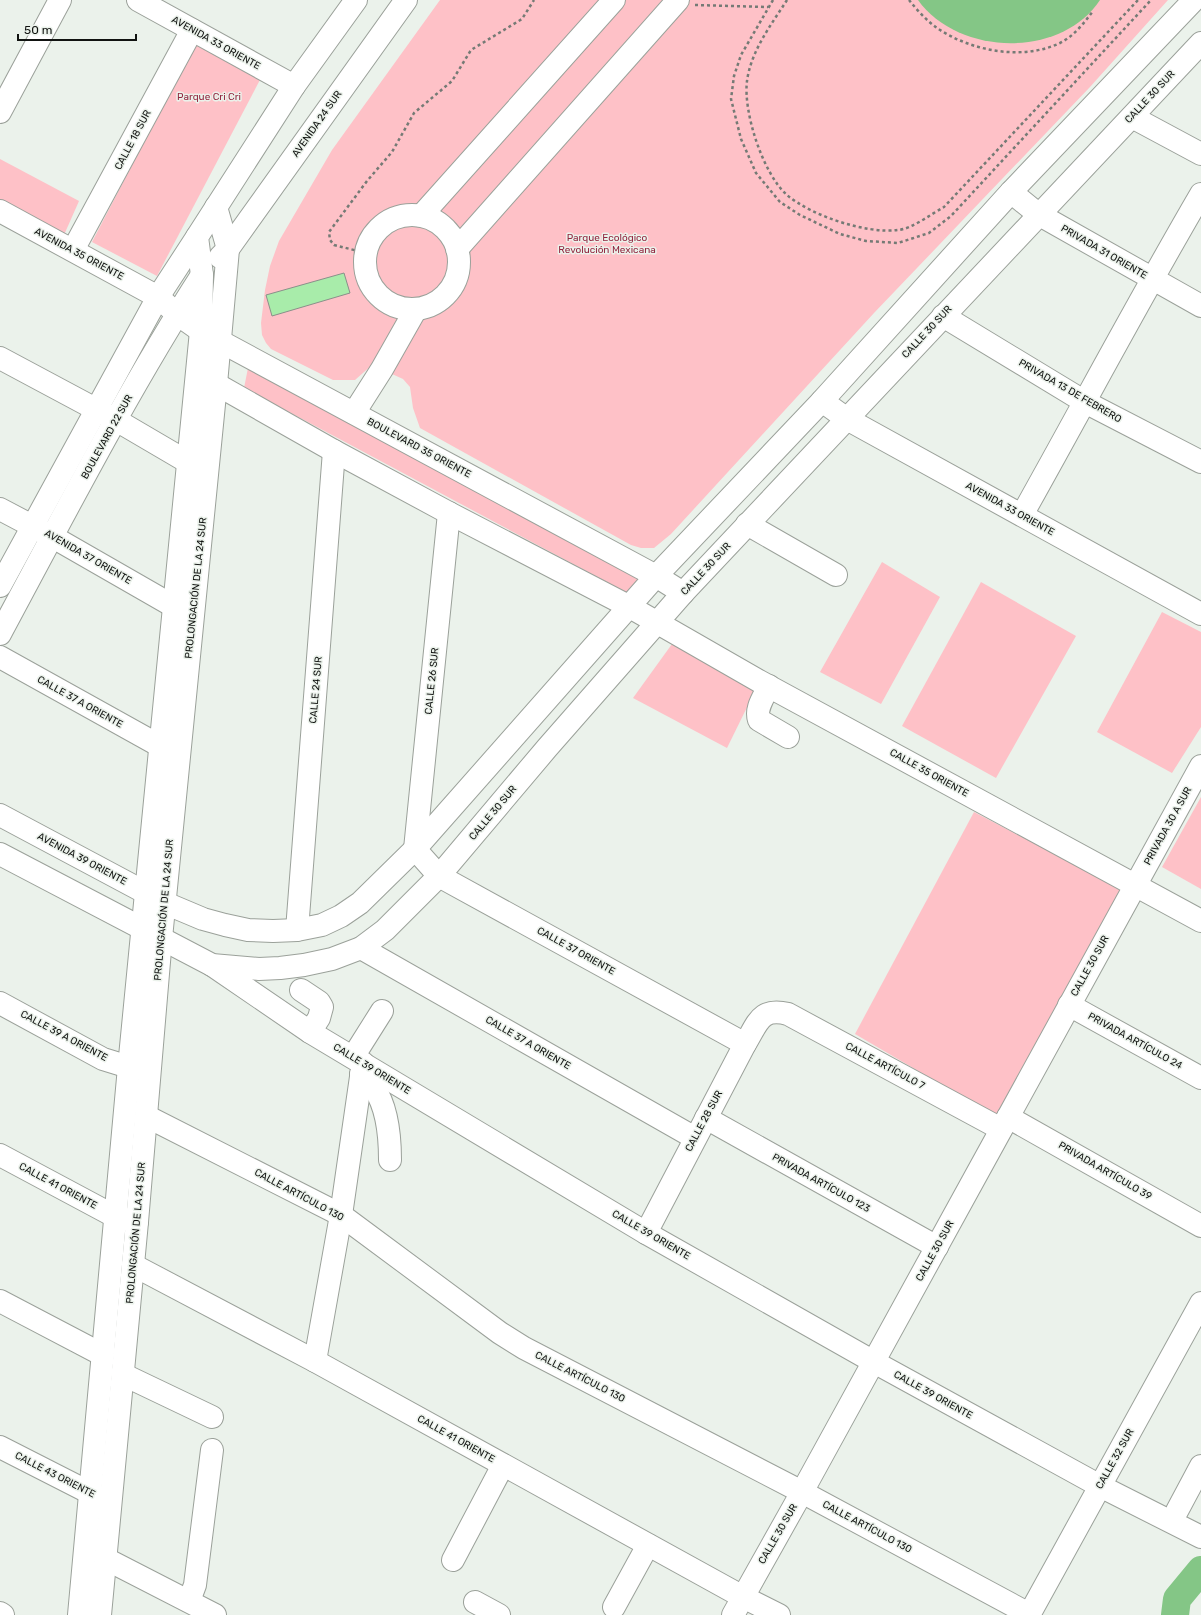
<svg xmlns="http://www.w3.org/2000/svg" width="1201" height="1615" font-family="Rubik,sans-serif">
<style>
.green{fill:#fec1c7}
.water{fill:#84c686}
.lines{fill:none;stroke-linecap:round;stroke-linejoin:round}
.river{stroke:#84c686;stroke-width:28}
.building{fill:#a8ecaa;stroke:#8a908a}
.minor-casing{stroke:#9ba19a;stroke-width:24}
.major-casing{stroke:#9ba19a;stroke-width:24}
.path{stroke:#757a75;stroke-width:2.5;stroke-dasharray:3 3;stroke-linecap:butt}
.minor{stroke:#fff;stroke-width:22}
.major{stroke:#fff;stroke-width:22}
.labels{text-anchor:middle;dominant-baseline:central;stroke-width:3;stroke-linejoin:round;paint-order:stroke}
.street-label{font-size:10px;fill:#111311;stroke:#ebf2eb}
.park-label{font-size:10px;fill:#91263f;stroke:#ebf2eb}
</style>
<rect width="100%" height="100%" fill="#ebf2eb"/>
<g class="green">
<polygon points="440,0 1168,0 1090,87 874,313 671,534 654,548 641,548 631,545 420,428 413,408 410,387 403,379 372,365 355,380 333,380 271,349 266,343 262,335 261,323 265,290 270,266 279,241 332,150"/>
<polygon points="196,42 262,76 157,276 92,242"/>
<polygon points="0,159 79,201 64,235 0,202"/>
<polygon points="249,363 641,581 633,596 244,388"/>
<polygon points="882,562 940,597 881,704 820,672"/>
<polygon points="981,582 1076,636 996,778 902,726"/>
<polygon points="1162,612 1201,632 1201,727 1172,773 1097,732"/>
<polygon points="672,644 756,689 727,748 633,698"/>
<polygon points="1201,797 1201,889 1162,867"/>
<polygon points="974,812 1124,890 999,1116 973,1103 855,1034"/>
</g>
<path class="water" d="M918,0H1100C1061,59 958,56 918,0Z"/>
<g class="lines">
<polyline class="river" points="1175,1615 1177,1599 1201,1570"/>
</g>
<polygon class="building" points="344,273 350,293 272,316 266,295"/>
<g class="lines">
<g class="minor-casing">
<g id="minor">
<polyline points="138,0 294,86"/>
<polyline points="0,112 60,0"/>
<polyline points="1132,117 1201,154"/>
<polyline points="1011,192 1038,214 1201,306"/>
<polyline points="0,211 158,297 177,314 201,331 656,576 683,593"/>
<circle cx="412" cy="262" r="47"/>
<polyline points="421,216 614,0"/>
<polyline points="457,249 678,0"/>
<polyline points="73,250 192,30"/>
<polyline points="943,316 1085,402 1201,462"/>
<polyline points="0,358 116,420 203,471"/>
<polyline points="200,376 216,384 334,451 449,513 630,607 759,681 1201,921"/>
<polyline points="822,401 847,419 1201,614"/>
<polyline points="354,413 382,369 416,309"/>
<polyline points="0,509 53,537 175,607"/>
<polyline points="449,513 415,849 439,876 745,1044"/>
<path d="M1022,515C1082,408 1139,300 1201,194"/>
<polyline points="747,524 836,575"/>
<polyline points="0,586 158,297 197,237"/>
<path d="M0,634C65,513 128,390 202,275"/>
<polyline points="0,657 160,746"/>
<path d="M769,686C764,697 755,708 759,720L788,737"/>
<polyline points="297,930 334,451"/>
<polyline points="361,948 695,1138"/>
<polyline points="212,965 310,1032 646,1233 874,1362 1100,1486 1201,1537"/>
<polyline points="301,990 319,1002 322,1007 319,1018 310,1032"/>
<polyline points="0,1003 103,1059 129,1067"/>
<polyline points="1069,1005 1201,1078"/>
<polyline points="353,1057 382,1011"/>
<path d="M361,1074C366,1079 371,1083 374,1088C388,1108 390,1137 390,1160"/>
<polyline points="146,1116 341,1215 500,1333 524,1348 802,1492 1029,1614"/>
<polyline points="1008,1117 1201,1226"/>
<polyline points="706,1118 937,1247"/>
<polyline points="0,1155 116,1217 137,1222"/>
<path d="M646,1233L745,1044C758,1023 760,1007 788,1014L1001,1129"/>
<polyline points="133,1265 315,1361 743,1597 779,1615"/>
<polyline points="0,1301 103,1355"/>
<polyline points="315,1361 341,1215 363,1063"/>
<polyline points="122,1374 212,1417"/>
<polyline points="0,1447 106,1501"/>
<polyline points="1177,1511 1201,1466"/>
<polyline points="106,1559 215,1615"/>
<polyline points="453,1560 503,1465"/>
<polyline points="189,1601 195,1585 212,1450"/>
<polyline points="475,1602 499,1615"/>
<polyline points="614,1607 648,1545"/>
<polyline points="0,1613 3,1615"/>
<polyline points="733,1615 802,1492 1201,766"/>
<polyline points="1029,1615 1201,1303"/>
</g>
</g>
<g class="major-casing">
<g id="major">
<polyline points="220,257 228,249 406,0"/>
<polyline points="0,815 165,903 203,919 225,925 248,930 273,931 297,930 322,925 341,916 360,903 415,849 656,576 822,401 1011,192 1194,0"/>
<polyline points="0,854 212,965 259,969 280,968 304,965 332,959 361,948 385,930 439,876 547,748 683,593 1201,43"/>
<polyline points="79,1615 129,1067 201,331 202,275 197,237 294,86 356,0"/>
<polyline points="100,1615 137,1222 161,938 216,384 228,249 216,207"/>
</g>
</g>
<g class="path">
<polyline points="773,0 741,55 734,76 731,99 741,139 756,173 780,202 800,215 840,234 866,241 898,243 929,233 951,216 1151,0"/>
<path d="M787,0C771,25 751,51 747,81C743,112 763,174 787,195C812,216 866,234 898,230C912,229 931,214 944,207L1138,0"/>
<path d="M909,0C917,10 927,21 937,28C971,51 1022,61 1060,43C1074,36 1084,23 1093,11"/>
<polyline points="695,5 768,7"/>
<polyline points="366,253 334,245 330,240 329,232 367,181 392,152 414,113 452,81 471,50 522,19 534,0"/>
</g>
<use href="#minor" class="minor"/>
<use href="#major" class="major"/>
</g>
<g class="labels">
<g class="street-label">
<text transform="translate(216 43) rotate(29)">AVENIDA 33 ORIENTE</text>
<text transform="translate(1150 97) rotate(-47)">CALLE 30 SUR</text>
<text transform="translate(317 124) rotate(-55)">AVENIDA 24 SUR</text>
<text transform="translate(133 140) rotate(-62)">CALLE 18 SUR</text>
<text transform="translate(1104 252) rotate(30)">PRIVADA 31 ORIENTE</text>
<text transform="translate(79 254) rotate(28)">AVENIDA 35 ORIENTE</text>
<text transform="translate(927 332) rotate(-47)">CALLE 30 SUR</text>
<text transform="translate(1070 391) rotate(30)">PRIVADA 13 DE FEBRERO</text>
<text transform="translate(107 437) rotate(-61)">BOULEVARD 22 SUR</text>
<text transform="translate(419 448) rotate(28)">BOULEVARD 35 ORIENTE</text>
<text transform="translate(1010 509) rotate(29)">AVENIDA 33 ORIENTE</text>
<text transform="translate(88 557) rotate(30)">AVENIDA 37 ORIENTE</text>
<text transform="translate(706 569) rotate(-47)">CALLE 30 SUR</text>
<text transform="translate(196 588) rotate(-84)">PROLONGACIÓN DE LA 24 SUR</text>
<text transform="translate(432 681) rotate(-84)">CALLE 26 SUR</text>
<text transform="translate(316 690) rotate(-85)">CALLE 24 SUR</text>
<text transform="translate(80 702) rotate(29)">CALLE 37 A ORIENTE</text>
<text transform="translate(929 773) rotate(29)">CALLE 35 ORIENTE</text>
<text transform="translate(493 813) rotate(-50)">CALLE 30 SUR</text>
<text transform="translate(1168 826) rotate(-61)">PRIVADA 30 A SUR</text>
<text transform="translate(82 859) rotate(28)">AVENIDA 39 ORIENTE</text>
<text transform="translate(164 910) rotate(-85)">PROLONGACIÓN DE LA 24 SUR</text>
<text transform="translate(576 951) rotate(29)">CALLE 37 ORIENTE</text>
<text transform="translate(1090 966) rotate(-61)">CALLE 30 SUR</text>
<text transform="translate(64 1036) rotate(28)">CALLE 39 A ORIENTE</text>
<text transform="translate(1135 1041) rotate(29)">PRIVADA ARTÍCULO 24</text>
<text transform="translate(528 1043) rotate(30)">CALLE 37 A ORIENTE</text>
<text transform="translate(885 1066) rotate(28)">CALLE ARTÍCULO 7</text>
<text transform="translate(372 1069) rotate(31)">CALLE 39 ORIENTE</text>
<text transform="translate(704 1121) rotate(-62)">CALLE 28 SUR</text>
<text transform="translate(1105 1171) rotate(30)">PRIVADA ARTÍCULO 39</text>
<text transform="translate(821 1183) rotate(29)">PRIVADA ARTÍCULO 123</text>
<text transform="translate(58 1186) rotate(28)">CALLE 41 ORIENTE</text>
<text transform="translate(299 1195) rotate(28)">CALLE ARTÍCULO 130</text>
<text transform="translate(136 1233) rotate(-85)">PROLONGACIÓN DE LA 24 SUR</text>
<text transform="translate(651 1235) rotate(30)">CALLE 39 ORIENTE</text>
<text transform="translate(935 1251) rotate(-61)">CALLE 30 SUR</text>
<text transform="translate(580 1377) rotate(27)">CALLE ARTÍCULO 130</text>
<text transform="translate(933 1395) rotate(29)">CALLE 39 ORIENTE</text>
<text transform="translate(456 1439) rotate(29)">CALLE 41 ORIENTE</text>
<text transform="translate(1115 1459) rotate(-61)">CALLE 32 SUR</text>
<text transform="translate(55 1475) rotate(27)">CALLE 43 ORIENTE</text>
<text transform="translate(867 1527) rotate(28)">CALLE ARTÍCULO 130</text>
<text transform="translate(778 1534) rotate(-60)">CALLE 30 SUR</text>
</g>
<g class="park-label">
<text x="209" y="97">Parque Cri Cri</text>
<text x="607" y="238">Parque Ecológico<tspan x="607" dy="12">Revolución Mexicana</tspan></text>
</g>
</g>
<path d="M18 34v6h118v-6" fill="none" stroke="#111311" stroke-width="2"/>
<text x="24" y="34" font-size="12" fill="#111311" stroke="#ebf2eb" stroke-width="3" paint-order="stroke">50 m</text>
</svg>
